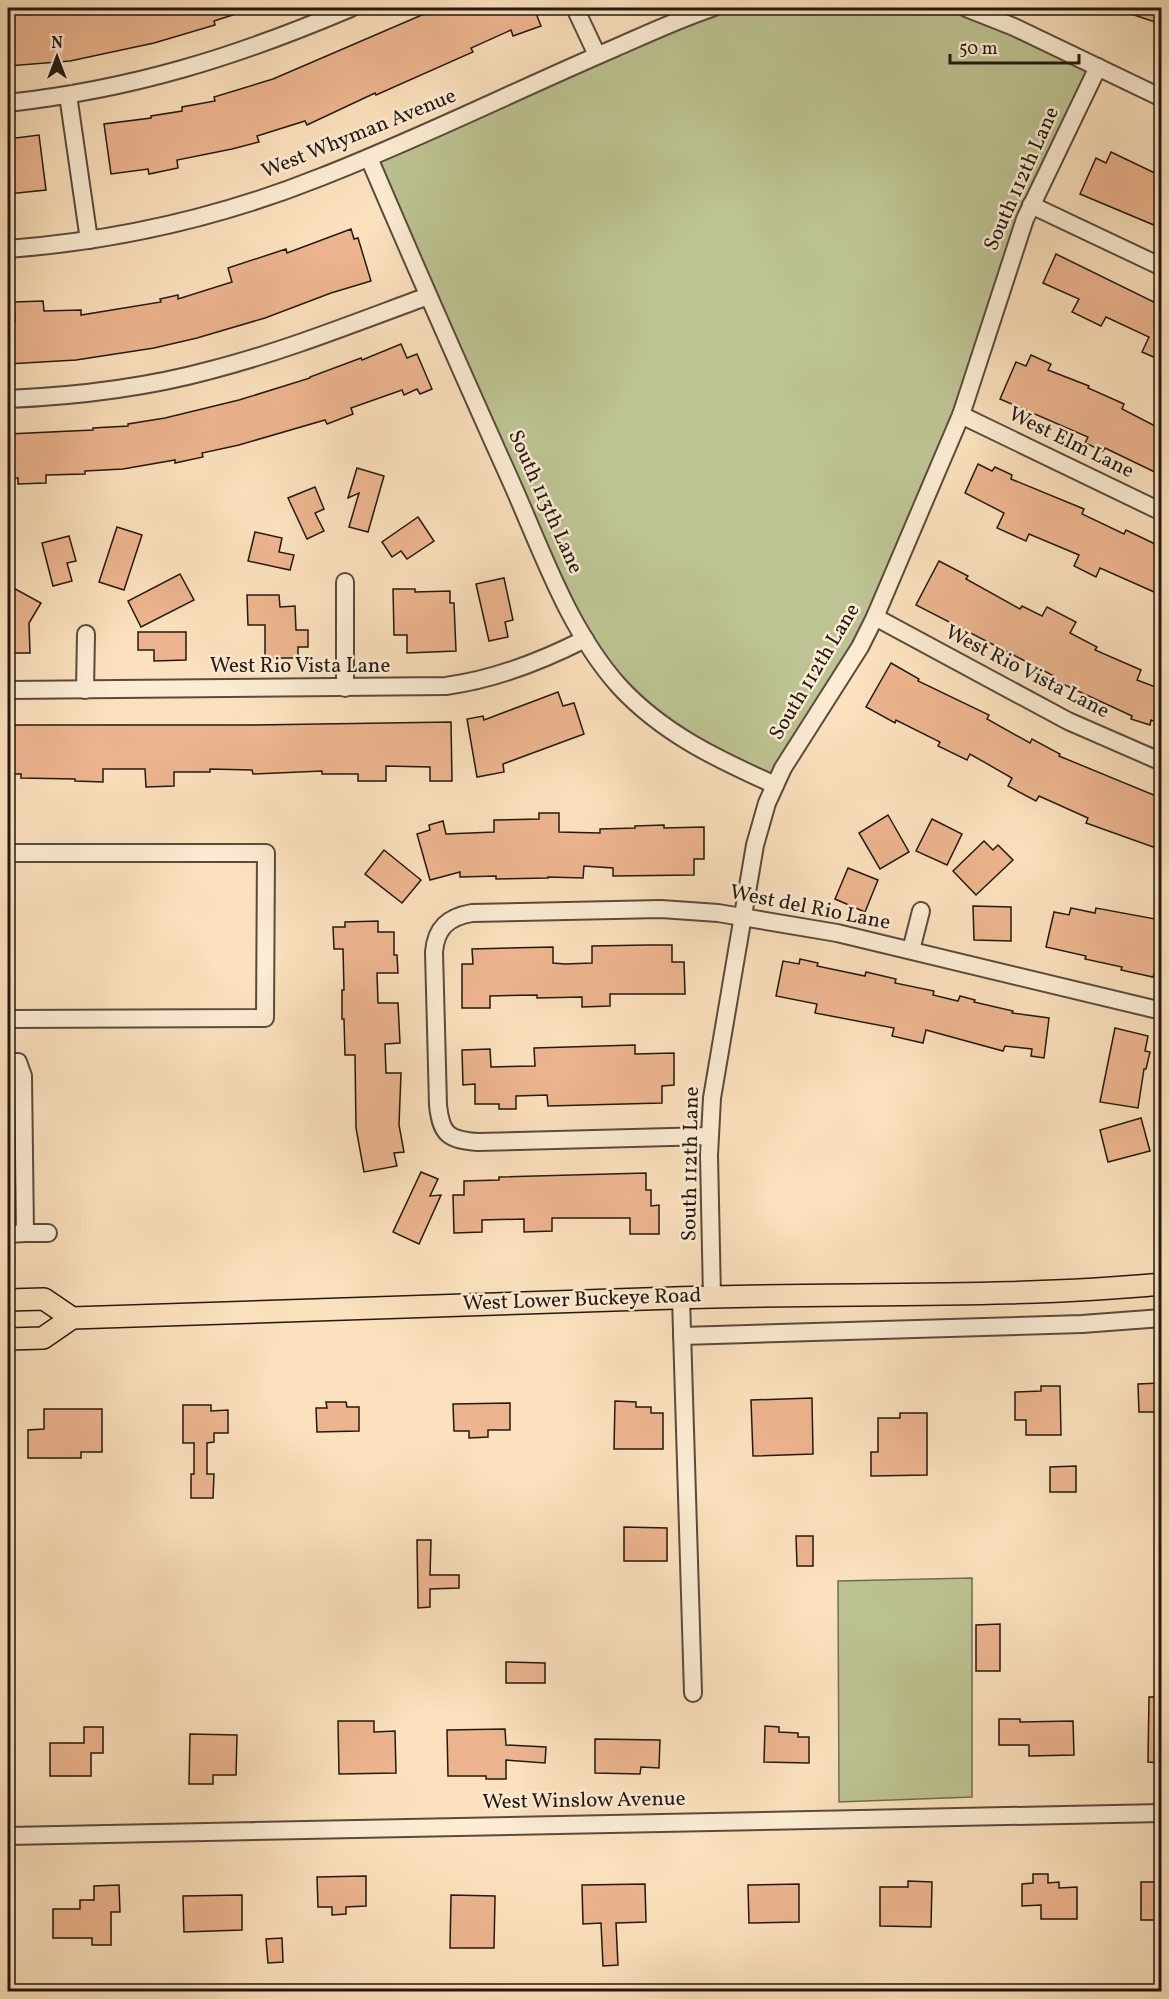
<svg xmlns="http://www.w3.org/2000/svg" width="1169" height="1999" font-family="Vollkorn,serif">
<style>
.green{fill:#bdc392;stroke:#706e52;stroke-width:1.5}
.building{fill:#edb58f;stroke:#231911;stroke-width:1.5}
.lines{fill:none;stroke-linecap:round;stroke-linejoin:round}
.minor-casing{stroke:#594b3c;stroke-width:20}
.major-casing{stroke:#231911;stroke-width:24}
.minor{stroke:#fcecd4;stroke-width:16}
.major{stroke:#fbe1bd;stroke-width:21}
.labels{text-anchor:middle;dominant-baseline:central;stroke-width:5;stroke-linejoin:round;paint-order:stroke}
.street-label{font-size:21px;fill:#231911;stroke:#fcecd4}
</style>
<rect width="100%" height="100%" fill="#fbe1bd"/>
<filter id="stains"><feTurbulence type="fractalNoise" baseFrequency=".00333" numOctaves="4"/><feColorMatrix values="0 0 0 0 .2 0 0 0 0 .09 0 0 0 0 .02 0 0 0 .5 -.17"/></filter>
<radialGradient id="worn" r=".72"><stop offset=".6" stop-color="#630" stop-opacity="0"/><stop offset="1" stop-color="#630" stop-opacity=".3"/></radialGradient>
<g class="green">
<polygon points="712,8 966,8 1098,67 1038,189 961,415 875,617 775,785 687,742 595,655 369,158"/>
<polygon points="972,1578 972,1797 839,1802 838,1581"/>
</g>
<g class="building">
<polygon points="78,8 247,8 248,10 214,21 215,25 154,43 70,61 8,66 8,13 26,11 26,15"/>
<polygon points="438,8 534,8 541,26 513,36 511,30 471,48 473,52 376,95 375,93 307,125 305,121 257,136 259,142 232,149 177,160 178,168 149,174 148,169 111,174 104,124 151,118 151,116 182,111 182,107 215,101 214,97 273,79"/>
<polygon points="1120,8 1161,8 1161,24 1119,10"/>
<polygon points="39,135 46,190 8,194 8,139"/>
<polygon points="1111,152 1161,176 1161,228 1080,194 1096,158 1106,163"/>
<polygon points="351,229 354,239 358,238 371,281 331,293 265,318 197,338 154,348 76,360 8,364 8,321 15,321 14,302 43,301 44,311 81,310 81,315 161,302 160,299 178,295 178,299 232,282 228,268 286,249 287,253"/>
<polygon points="1056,254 1158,304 1156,307 1161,309 1161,360 1142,352 1149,337 1106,317 1101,326 1072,312 1079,299 1043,283"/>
<polygon points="401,344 407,358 417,354 432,389 420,394 417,389 404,395 402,390 351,408 353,414 327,424 325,420 239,445 202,453 203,457 175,463 175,460 123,469 85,471 85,474 46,475 46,483 18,484 18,478 8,478 8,434 93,430 93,428 128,426 128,424 165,418 239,400 310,378 310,377 361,358 362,360"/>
<polygon points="1031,355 1051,364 1048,370 1089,386 1088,388 1124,404 1122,409 1161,429 1161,475 1105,448 1103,451 1085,443 1088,437 1000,399 1016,362 1026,366"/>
<polygon points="978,464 992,471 995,467 1012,475 1011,479 1084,509 1082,514 1124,534 1126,530 1155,544 1154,547 1161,551 1161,595 1100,568 1096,577 1074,566 1079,555 1029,534 1026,541 997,528 1004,513 965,493"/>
<polygon points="357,468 384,476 368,532 349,527 359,493 348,498"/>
<polygon points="315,487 324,509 315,513 324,531 307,539 288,498"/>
<polygon points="418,517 434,541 407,559 401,551 392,557 382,542"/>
<polygon points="117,527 142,535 124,590 99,582"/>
<polygon points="255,532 282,538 279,552 294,555 290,570 248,561"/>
<polygon points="69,536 76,561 67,563 72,581 53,586 42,543"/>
<polygon points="939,561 968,576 966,579 1020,609 1022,606 1042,616 1047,607 1076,622 1070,633 1097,647 1095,650 1141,670 1137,680 1161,689 1161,724 1151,720 1150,725 1131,719 1132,716 1054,680 1056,677 916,605"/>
<polygon points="180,574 194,600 141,627 128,601"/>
<polygon points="504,578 513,620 505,622 508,637 489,641 476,584"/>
<polygon points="8,585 41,603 29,623 30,653 8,653"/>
<polygon points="393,589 415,589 415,592 450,591 450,603 454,603 456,651 407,653 407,635 394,635"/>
<polygon points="247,595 279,595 280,607 295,606 296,630 308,630 308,647 298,647 298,658 265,658 265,625 248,625"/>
<polygon points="138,632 186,632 186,660 154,661 154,650 138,650"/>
<polygon points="891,663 919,679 918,681 989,715 987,719 1030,743 1032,739 1060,754 1059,756 1161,798 1161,832 1156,848 1086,823 1088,818 1039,796 1036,801 1008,786 1012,778 970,754 967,760 938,746 940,742 896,720 895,723 866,707"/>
<polygon points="558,692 563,706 574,703 584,734 503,764 504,772 477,777 467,719 483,716 484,720"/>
<polygon points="451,722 452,781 430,781 430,767 386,766 386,781 358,781 358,774 322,774 322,771 253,774 252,770 210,769 210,772 174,772 174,786 146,787 145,769 103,769 103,782 75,781 75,779 21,778 21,774 8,774 8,725 252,725"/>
<polygon points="539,813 559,813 559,832 600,833 600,829 635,828 635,826 664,825 664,828 704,827 704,859 694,859 694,875 613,876 613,868 584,866 583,878 548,877 548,878 496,879 496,876 460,877 460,872 430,880 417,834 430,830 429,825 443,821 446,834 494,832 494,820 539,819"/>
<polygon points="888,815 909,852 880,869 859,833"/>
<polygon points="932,819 962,834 947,865 916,851"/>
<polygon points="984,841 993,850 998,845 1013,860 976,895 953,871"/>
<polygon points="384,850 421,880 402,903 365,874"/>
<polygon points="848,868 878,880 865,912 835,899"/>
<polygon points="973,906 1011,907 1011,941 974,940"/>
<polygon points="1071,908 1095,913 1096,908 1161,920 1161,976 1154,974 1153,977 1121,970 1122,967 1085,959 1086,956 1046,947 1054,912 1069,915"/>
<polygon points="378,921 378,932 394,932 394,955 397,955 398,973 377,973 378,1003 398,1003 400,1043 385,1044 386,1073 401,1073 399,1125 404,1152 394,1153 397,1166 364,1172 356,1128 355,1055 345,1055 344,1019 342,1019 342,990 344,990 343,949 334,949 333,927 345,927 345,922"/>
<polygon points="648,945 672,945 672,962 684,962 685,994 610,994 610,1006 582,1007 582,997 537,998 537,995 490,996 490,1008 462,1008 462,964 473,964 472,949 553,947 553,963 565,964 592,963 592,946"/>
<polygon points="800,959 818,963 817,966 865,976 866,972 896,979 895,983 934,991 933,995 958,1001 960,996 975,1000 974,1002 1013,1011 1012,1013 1049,1018 1044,1058 1031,1056 1032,1049 1005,1046 1003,1051 926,1030 923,1043 892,1036 894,1028 815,1013 817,1004 776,996 783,961 799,964"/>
<polygon points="1115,1028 1148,1036 1145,1051 1150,1052 1146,1069 1144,1069 1138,1108 1100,1102"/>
<polygon points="635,1045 635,1054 674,1053 674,1085 662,1086 662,1103 548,1106 547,1095 516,1096 516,1109 499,1109 499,1104 475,1104 475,1084 463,1085 462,1050 490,1049 491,1067 535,1066 534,1048"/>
<polygon points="1141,1118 1150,1151 1108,1162 1100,1130"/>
<polygon points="421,1172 438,1179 430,1196 441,1195 419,1244 393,1232"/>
<polygon points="646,1173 646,1190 651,1190 651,1206 659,1205 659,1234 630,1234 630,1218 552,1218 552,1231 524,1232 524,1219 482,1220 482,1232 454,1233 453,1195 464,1195 464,1181 499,1180 499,1177"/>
<polygon points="1161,1383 1161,1412 1139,1412 1138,1384"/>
<polygon points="1041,1386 1060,1386 1061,1435 1026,1435 1026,1420 1015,1420 1015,1392 1041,1391"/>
<polygon points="812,1398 813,1454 753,1456 751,1400"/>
<polygon points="615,1401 636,1402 636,1407 651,1407 651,1413 663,1413 663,1449 614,1449"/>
<polygon points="326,1402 346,1402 347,1407 359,1407 359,1431 317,1432 316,1408 327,1408"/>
<polygon points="510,1403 510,1430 488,1430 488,1437 469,1438 469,1431 454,1431 453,1404"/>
<polygon points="183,1405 211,1405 211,1411 228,1410 228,1433 214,1433 214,1442 207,1443 207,1474 214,1474 213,1498 191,1498 191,1474 194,1474 194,1443 183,1443"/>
<polygon points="44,1409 102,1409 102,1452 81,1452 81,1458 28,1458 28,1430 44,1429"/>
<polygon points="900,1413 927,1413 927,1475 871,1476 871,1452 878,1452 878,1418 900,1418"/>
<polygon points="1076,1466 1076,1492 1050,1492 1050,1467"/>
<polygon points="624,1527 667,1528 667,1561 624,1561"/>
<polygon points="796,1536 813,1536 813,1566 797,1566"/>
<polygon points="417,1540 431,1540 430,1575 459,1575 459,1588 430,1589 430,1607 418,1608"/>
<polygon points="1000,1624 1000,1671 976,1671 976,1625"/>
<polygon points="506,1662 545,1663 545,1683 506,1683"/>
<polygon points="1149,1697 1161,1697 1161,1763 1148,1762"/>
<polygon points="999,1719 1020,1719 1020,1722 1073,1721 1074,1755 1029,1756 1029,1745 999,1745"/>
<polygon points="338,1721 374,1721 374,1732 395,1731 396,1773 339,1774"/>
<polygon points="765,1726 779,1727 779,1732 798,1733 798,1737 809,1737 809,1763 764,1762"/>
<polygon points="84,1727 103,1727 103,1753 91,1753 91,1776 50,1776 50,1743 84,1743"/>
<polygon points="505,1729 506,1745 546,1747 545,1763 506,1760 506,1779 486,1779 486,1776 448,1776 447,1730"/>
<polygon points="190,1734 237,1735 236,1775 213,1775 213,1784 189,1784"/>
<polygon points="595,1739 660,1740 659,1768 641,1767 640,1774 595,1773"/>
<polygon points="1033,1874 1048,1874 1048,1883 1059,1882 1059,1888 1077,1887 1077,1919 1041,1919 1041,1905 1022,1906 1022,1884 1033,1883"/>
<polygon points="366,1876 366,1906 346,1907 346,1914 332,1915 332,1907 318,1907 317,1877"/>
<polygon points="908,1881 932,1882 931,1927 880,1926 880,1887 908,1887"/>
<rect x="1141" y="1882" width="20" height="38"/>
<polygon points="645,1884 646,1922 616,1923 618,1965 603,1966 601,1923 583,1924 582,1885"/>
<polygon points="799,1884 799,1922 749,1923 748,1885"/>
<polygon points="119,1885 120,1912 111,1912 111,1945 92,1945 92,1938 53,1938 53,1909 80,1909 80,1900 94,1900 94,1886"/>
<polygon points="242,1895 242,1930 184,1932 183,1896"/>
<polygon points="451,1895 495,1896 494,1948 450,1948"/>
<polygon points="282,1938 283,1962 268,1963 266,1939"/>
</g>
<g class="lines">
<g class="minor-casing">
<g id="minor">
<polyline points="575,8 597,55"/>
<polyline points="966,8 1014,27 1162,98"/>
<polyline points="68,95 89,240"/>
<path d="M8,103C133,89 236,57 351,8"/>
<path d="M369,158C416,268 464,377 513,486C543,554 569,630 619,686C662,733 717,759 775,785"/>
<polyline points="1031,205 1162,267"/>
<path d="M8,249C114,241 221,217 321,177C421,138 517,90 615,48C647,34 679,19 712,8"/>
<path d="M8,399C76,396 145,388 211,370C285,351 357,322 428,296"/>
<polyline points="961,415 1162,512"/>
<polyline points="875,617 1068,721 1162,762"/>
<polyline points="345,688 345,582"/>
<path d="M8,690L446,686C496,679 540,662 585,639"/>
<polyline points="85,690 86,634"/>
<polyline points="8,853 266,853 265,1018 8,1019"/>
<polyline points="911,950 921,911"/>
<polyline points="8,1062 18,1062 23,1076 25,1233 8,1234"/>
<path d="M709,1136L478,1142C449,1140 441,1135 438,1105L434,952C436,928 448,917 472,913L661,909L718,913L837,933L1162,1011"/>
<polyline points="25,1233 48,1233"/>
<polyline points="712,1297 709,1155 712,1098 755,845 767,803 783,768 860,647 875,617 961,415 1025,219 1098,67"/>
<polyline points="681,1298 693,1693"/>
<polyline points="682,1336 1082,1324 1162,1318"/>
<polyline points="8,1836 1162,1813"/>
</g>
</g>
<g class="major-casing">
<g id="major">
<path d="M8,1300L44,1299L72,1318C285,1309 499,1302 713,1297C862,1293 1012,1298 1162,1284"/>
<polyline points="8,1339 43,1338 72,1318"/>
</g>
</g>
<use href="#minor" class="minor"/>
<use href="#major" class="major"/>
</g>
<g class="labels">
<g class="street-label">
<text transform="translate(359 134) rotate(-22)">West Whyman Avenue</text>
<text transform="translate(1022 179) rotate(-66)">South 112th Lane</text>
<text transform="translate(1071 443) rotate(26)">West Elm Lane</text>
<text transform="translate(545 502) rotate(66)">South 113th Lane</text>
<text x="300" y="666">West Rio Vista Lane</text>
<text transform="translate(815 672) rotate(-59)">South 112th Lane</text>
<text transform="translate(1027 672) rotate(27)">West Rio Vista Lane</text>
<text transform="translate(810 908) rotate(11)">West del Rio Lane</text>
<text transform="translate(691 1164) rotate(-89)">South 112th Lane</text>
<text transform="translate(582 1300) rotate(-2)">West Lower Buckeye Road</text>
<text transform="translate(584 1801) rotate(-1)">West Winslow Avenue</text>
</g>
</g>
<rect width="1169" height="1999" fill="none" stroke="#fbe1bd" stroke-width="30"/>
<rect x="9" y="9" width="1151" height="1981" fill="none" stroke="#231911" stroke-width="3"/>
<rect x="15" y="15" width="1139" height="1969" fill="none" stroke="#231911" stroke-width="1.5"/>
<g transform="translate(57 57)" stroke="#fcecd4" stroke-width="4.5" paint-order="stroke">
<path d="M0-4.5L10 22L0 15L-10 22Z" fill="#231911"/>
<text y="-9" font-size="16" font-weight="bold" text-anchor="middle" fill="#231911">N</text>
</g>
<path d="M950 54v9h129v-9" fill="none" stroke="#231911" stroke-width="3"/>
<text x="959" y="54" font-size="18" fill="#231911" stroke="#fcecd4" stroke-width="4.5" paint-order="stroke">50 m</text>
<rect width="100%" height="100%" filter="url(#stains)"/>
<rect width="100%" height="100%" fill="url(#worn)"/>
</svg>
